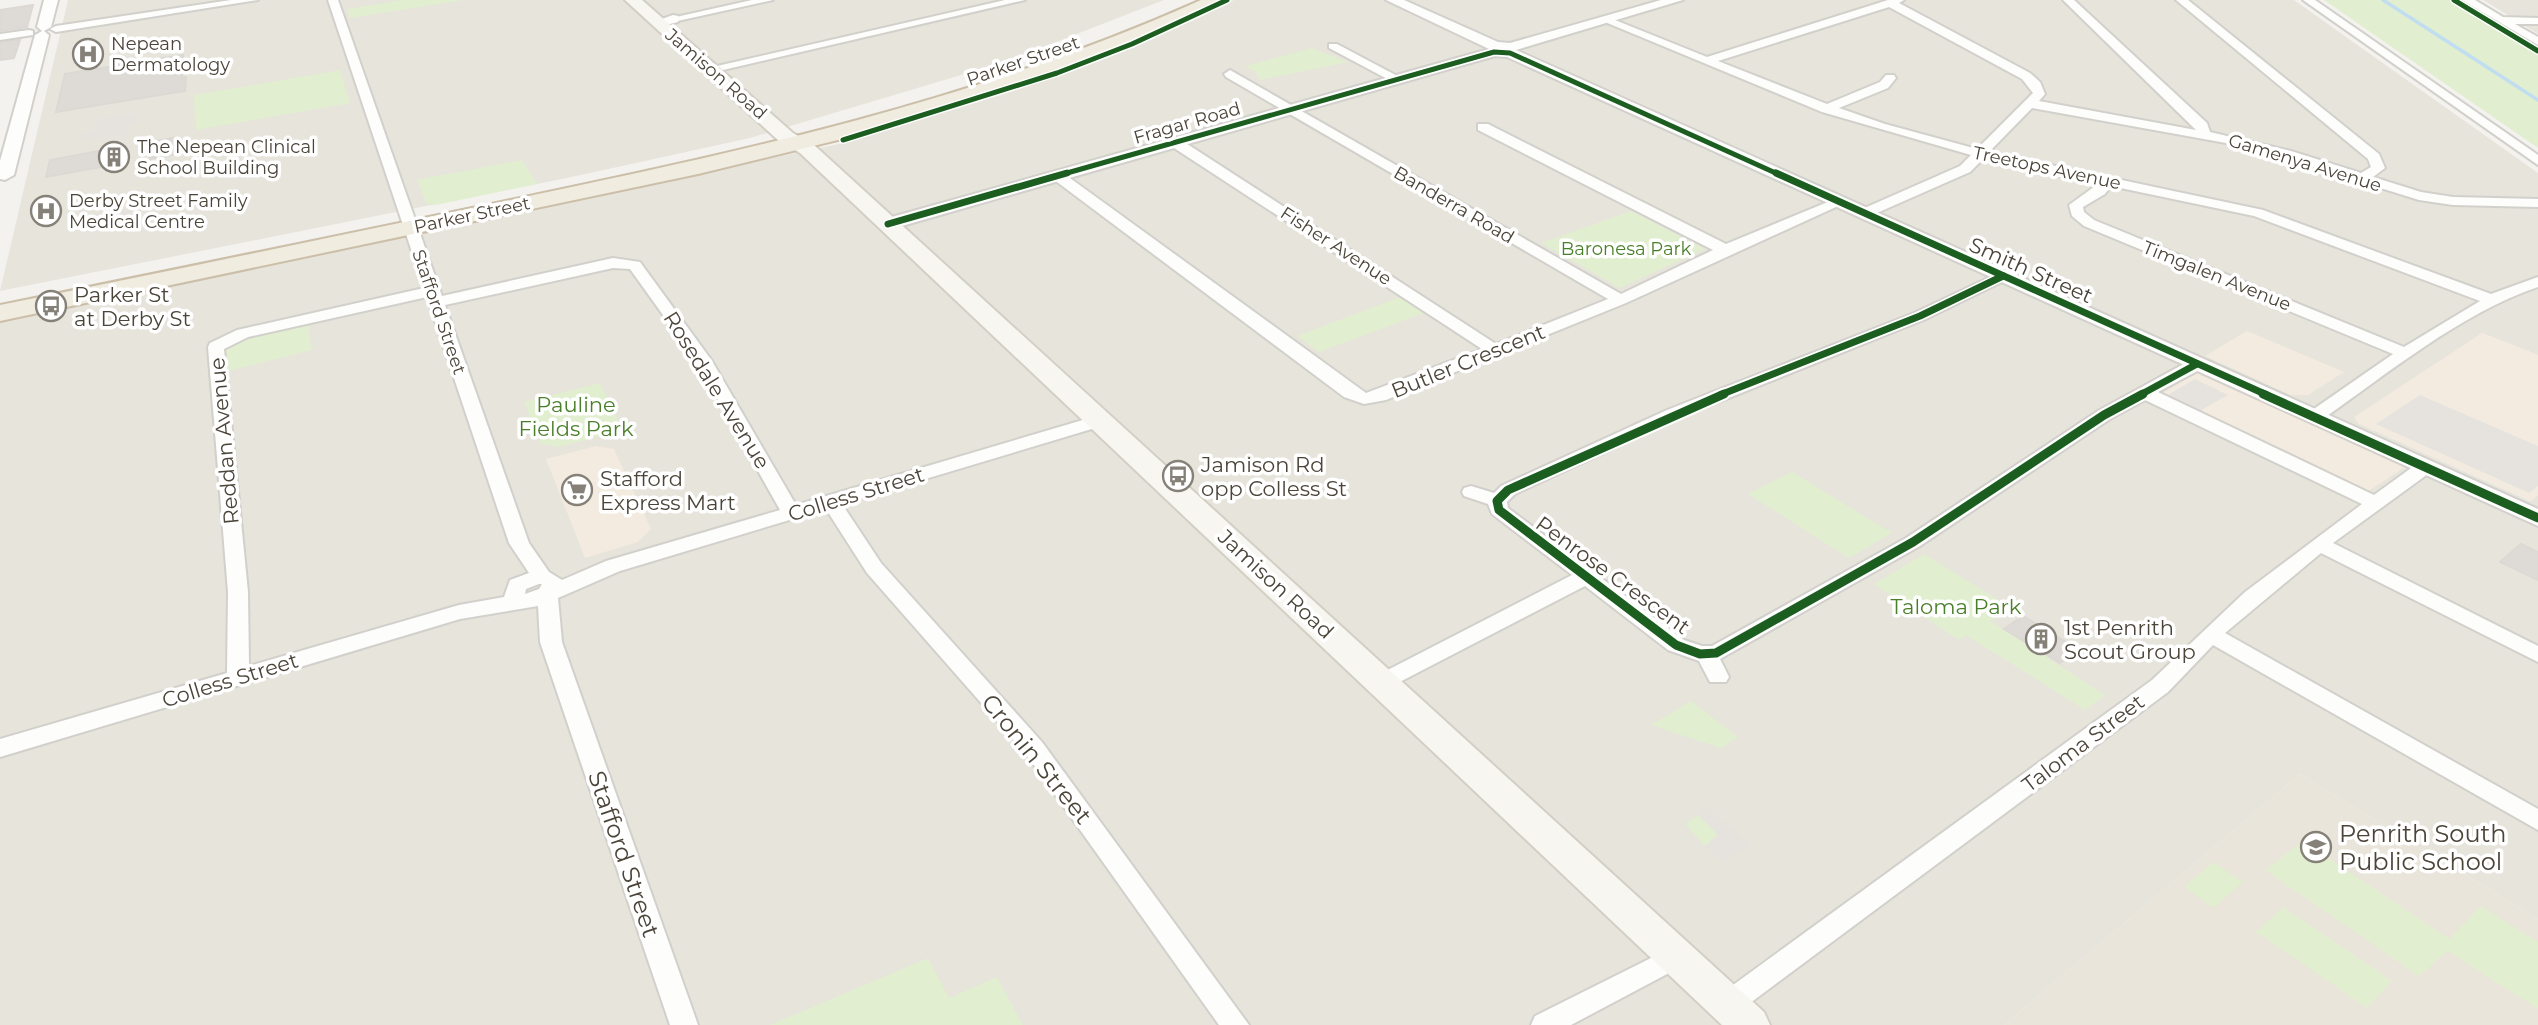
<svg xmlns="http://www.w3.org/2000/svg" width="2538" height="1025" font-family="Montserrat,sans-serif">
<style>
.residential{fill:#e7e4dc}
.commercial{fill:#f3ebdf}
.education{fill:#eae5da}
.green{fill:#e1eecf}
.parking{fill:#e6e3df}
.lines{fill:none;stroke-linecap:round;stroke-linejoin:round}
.stream{stroke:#c0ddf1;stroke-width:3.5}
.building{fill:#dedbd6;stroke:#dcd9d4;stroke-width:2}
.minor-casing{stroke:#d2d0cb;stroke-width:4}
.tertiary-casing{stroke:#d2d0cb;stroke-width:4}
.secondary-casing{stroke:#d3cfc5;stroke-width:4}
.trunk-casing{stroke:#ccbfa9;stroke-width:4}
.minor{fill:#fdfdfc;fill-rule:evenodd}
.tertiary{fill:#fdfdfc;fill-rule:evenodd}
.secondary{fill:#f7f6f1;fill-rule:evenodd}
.trunk{fill:#f0ece0;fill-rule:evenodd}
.cycleway-far2-casing{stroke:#fff;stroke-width:8}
.cycleway-far1-casing{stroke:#fff;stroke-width:10}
.cycleway-casing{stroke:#fff;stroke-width:13}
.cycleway-far2{stroke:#1b5e20;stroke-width:5}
.cycleway-far1{stroke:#1b5e20;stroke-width:7}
.cycleway{stroke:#1b5e20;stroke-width:9}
.labels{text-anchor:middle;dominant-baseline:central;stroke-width:7;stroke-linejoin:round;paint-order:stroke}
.far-poi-label{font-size:18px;fill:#4b4439;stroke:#fff;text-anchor:start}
.far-street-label{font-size:18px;fill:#4b4439;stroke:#fff}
.far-park-label{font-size:18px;fill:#4a7f2a;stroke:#fff}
.street-label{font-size:21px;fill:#4b4439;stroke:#fff}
.poi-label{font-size:21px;fill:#4b4439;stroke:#fff;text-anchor:start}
.park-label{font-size:21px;fill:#4a7f2a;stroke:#fff}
.near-street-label{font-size:24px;fill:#4b4439;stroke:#fff}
.near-poi-label{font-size:24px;fill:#4b4439;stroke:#fff;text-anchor:start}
</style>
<rect width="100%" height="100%" fill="#f4f2ee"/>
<g class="residential">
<polygon points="68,0 1164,0 1008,61 750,138 567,178 0,291"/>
<polygon points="1234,0 2294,0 2538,173 2538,355 2482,333 2358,423 2530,501 2538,495 2538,919 2300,774 2004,1025 0,1025 0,319 839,144 1077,68 1175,28"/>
<polygon points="2483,0 2538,0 2538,34 2506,14"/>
</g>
<g class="commercial">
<polygon points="2247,331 2344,372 2308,395 2291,395 2205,356"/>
<polygon points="2482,333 2538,355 2538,495 2531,501 2358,423 2354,417"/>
<polygon points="2197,372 2405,467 2364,494 2158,396"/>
<polygon points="596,446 614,449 651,529 638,542 585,558 546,459"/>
</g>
<polygon class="education" points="2300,774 2538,919 2538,1025 2004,1025"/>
<g class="green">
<polygon points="403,0 464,0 349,18 347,9"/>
<polygon points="2324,0 2453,0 2538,51 2538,148"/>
<polygon points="1312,48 1348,62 1260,80 1255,72 1245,66"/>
<polygon points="340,70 350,103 196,130 194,95"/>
<polygon points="522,160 537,184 436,205 426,203 417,180"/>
<polygon points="1631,211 1705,249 1620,288 1541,243"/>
<polygon points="1400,297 1424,313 1319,352 1297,336"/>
<polygon points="307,322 312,350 228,371 225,349 238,339"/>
<polygon points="600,383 623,430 559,447 541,444 524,402"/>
<polygon points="1792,472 1892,533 1849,558 1748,494"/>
<polygon points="1924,554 2010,607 1990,621 2105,695 2085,710 1966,635 1959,640 1874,584"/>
<polygon points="1691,701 1738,737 1721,748 1651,725"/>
<polygon points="1698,815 1719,834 1705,846 1685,824"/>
<polygon points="2303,841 2449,939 2481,906 2538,942 2538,1009 2448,951 2419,976 2265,870"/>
<polygon points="2213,862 2243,882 2213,908 2184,887"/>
<polygon points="2283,907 2392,981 2367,1008 2256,932"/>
<polygon points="928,958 949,998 997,977 1023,1025 770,1025"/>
</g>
<g class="parking">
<polygon points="138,113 137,122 128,124 126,134 82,141 84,132 95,130 97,120"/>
<polygon points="138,208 137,223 83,234 85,218"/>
<polygon points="2195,379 2228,395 2198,412 2165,397"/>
<polygon points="2420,395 2538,446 2538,486 2529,493 2376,424"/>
<polygon points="1705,806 1749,845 1724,861 1705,846 1719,836 1695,812"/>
</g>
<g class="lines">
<polyline class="stream" points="2383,0 2538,100"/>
</g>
<g class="building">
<polygon points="33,5 27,27 0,31 0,10"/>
<polygon points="20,40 14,58 0,60 0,42"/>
<polygon points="183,55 182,77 186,77 185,91 56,112 65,74"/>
<polygon points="178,137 177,154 150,159 151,142"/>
<polygon points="120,147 118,164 46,177 50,160"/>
<polygon points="2521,544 2538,552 2538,580 2500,562"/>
<polygon points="2023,616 2079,650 2060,663 2004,629"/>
</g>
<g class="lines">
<g class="minor-casing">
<g id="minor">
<polygon points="231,0 258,0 56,32 50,29 56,26"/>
<path d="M328,0H338L442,296L613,258L640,262L712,361L796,505L1093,417H1105L1108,421L1105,425L842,504L881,563L1042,742L1249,1025H1219L1026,754L867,573L826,509L620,571L558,598L562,642L698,1025H670L540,642L538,606L460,619L0,757V739L227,673L228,592L208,347L210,343L237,330L424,288ZM613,268L630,269L696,361L780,510L606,561L562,580L549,572L529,543L445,305ZM427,297L509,543L529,573L510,580L504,597L459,605L249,666L248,592L224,349L248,337ZM539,584H542L539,589L525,594L526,589Z"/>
<polygon points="752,0 773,0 673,22 667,19"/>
<polygon points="1005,0 1025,0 723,70 717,66"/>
<path d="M1888,0H1904L1899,3L2030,73L2040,82L2045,94L2039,101L2196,130L2063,0H2074L2207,123L2210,132L2291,151L2361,173L2371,167L2368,159L2176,0H2188L2379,154L2385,168L2373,177L2421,192L2453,197L2538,199V207L2453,205L2419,200L2281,157L2226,143L2032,108L1989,152L2263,210L2491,294L2538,277V287C2461,313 2387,374 2320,421H2308L2305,417L2308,413L2393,354L2084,226L2072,216L2069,205L2098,184L1983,159L1970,172L1870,216H1860V210L1960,166L1971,155L1822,112L1600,20L1610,18L1707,57ZM1889,7L2022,79L2033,93L1977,149L1885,124L1839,108L1888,88L1896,78L1894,75H1886L1880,82L1827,104L1718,61ZM2111,186L2254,216L2480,301L2404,347L2094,220L2084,212L2083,207L2105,194Z"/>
<polygon points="2303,0 2315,0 2538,155 2538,165"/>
<polygon points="2462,0 2475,0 2503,17 2538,18 2538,24 2515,24 2538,37 2538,45"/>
<polygon points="29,30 33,31 33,35 0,40 0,34"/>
<polygon points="1329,44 1337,44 1403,79 1393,82 1329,48"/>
<polygon points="1230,70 1621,294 1713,250 1478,130 1478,124 1488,124 1726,244 1835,199 1845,199 1847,202 1626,303 1386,400 1364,404 1344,397 1053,179 1053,173 1063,173 1366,393 1482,349 1171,146 1171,140 1181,140 1496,344 1608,299 1226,77 1224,74"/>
<polygon points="2003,271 2008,273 2008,279 1926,319 1679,418 1515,494 1507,502 1508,508 1684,640 1702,646 1712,646 1906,538 2098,411 2191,360 2203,360 2205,364 2203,368 2158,392 2374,495 2418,463 2432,463 2434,467 2432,471 2333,543 2538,646 2538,662 2321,553 2225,633 2538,809 2538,830 2213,645 2168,692 1738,1012 1728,1016 1718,1012 1714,1004 1718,996 2152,680 2245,592 2362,504 2145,400 2110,419 1920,546 1720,659 1729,677 1726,682 1710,682 1699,661 1668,650 1585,586 1390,687 1374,687 1371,682 1374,677 1572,575 1492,514 1488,504 1464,496 1462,492 1464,488 1471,486 1494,493 1501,486 1667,410 1914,313"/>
<polygon points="1677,945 1686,948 1690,956 1686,964 1571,1025 1531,1025 1535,1016"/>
</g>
</g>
<g class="tertiary-casing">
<g id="tertiary">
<polygon points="44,0 58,0 51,27 44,31 49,35 14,175 5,180 0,179 0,161 35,35 42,31 37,27"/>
<polygon points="1386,0 1404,0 1498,42 1510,43 1661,0 1683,0 1516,50 2538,509 2538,526 1507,57 1495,56 895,228 881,228 879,224 881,220 1489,49"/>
<polygon points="673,15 678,16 678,22 658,27 651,23"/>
</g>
</g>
<g class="secondary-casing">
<polygon id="secondary" points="625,0 642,0 793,133 814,145 1764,1012 1770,1025 1722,1025 800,153 779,141"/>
</g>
<g class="trunk-casing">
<path id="trunk" d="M1201,0H1225L1140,42L1056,75L883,129L698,174L0,321V305C167,272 334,236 501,202C744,151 973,102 1201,0Z"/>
</g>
<use href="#minor" class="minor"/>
<use href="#tertiary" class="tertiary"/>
<use href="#secondary" class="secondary"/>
<use href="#trunk" class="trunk"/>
<g class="cycleway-far2-casing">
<g id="cycleway-far2">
<polyline points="2454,0 2538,51"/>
<polyline points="843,140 1057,73 1132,44 1227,0"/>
<polyline points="1060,175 1494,52 1510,53 1780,175"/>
</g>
</g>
<g class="cycleway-far1-casing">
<g id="cycleway-far1">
<polyline points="1776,173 2267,395"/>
<polyline points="888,224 1067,173"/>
<polyline points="1720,395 1920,316 2003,276"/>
<polyline points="2140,395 2197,364"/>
</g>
</g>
<g class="cycleway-casing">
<g id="cycleway">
<polyline points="1724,394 1508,490 1497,501 1499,510 1676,645 1700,654 1716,653 1913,542 2104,415 2143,394"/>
<polyline points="2263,394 2538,518"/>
</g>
</g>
<use href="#cycleway-far2" class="cycleway-far2"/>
<use href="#cycleway-far1" class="cycleway-far1"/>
<use href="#cycleway" class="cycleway"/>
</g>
<defs>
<g id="hospital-ring" transform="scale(1.575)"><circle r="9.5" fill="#fff" stroke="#868178" stroke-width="1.5"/><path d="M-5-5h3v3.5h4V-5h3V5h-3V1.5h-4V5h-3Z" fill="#868178"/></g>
<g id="building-ring" transform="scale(1.575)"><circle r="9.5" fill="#fff" stroke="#868178" stroke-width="1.5"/><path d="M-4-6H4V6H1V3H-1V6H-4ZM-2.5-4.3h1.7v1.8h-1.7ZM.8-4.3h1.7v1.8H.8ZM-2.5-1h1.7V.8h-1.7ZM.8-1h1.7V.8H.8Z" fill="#868178"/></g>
<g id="bus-ring" transform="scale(1.575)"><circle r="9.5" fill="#fff" stroke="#868178" stroke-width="1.5"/><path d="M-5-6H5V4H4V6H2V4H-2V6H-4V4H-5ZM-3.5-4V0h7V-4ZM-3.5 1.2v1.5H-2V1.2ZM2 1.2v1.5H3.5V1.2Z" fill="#868178"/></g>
<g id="supermarket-ring" transform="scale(1.575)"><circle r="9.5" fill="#fff" stroke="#868178" stroke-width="1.5"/><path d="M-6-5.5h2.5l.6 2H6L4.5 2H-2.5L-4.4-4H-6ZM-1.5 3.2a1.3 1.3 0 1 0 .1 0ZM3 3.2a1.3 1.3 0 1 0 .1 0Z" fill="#868178"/></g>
<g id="school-ring" transform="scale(1.575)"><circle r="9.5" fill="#fff" stroke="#868178" stroke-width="1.5"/><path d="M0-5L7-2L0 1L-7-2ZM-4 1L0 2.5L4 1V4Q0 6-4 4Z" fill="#868178"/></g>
</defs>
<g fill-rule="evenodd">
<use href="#hospital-ring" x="88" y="54"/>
<use href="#building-ring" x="114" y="157"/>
<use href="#hospital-ring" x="46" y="211"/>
<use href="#bus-ring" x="51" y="306"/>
<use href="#bus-ring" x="1178" y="476"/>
<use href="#supermarket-ring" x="577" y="490"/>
<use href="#building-ring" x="2041" y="639"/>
<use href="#school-ring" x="2316" y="847"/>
</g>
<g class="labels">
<g class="far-poi-label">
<text x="111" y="44">Nepean<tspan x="111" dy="21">Dermatology</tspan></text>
<text x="137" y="147">The Nepean Clinical<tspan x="137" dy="21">School Building</tspan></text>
<text x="69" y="201">Derby Street Family<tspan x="69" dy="21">Medical Centre</tspan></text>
</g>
<g class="far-street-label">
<text transform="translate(1023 61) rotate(-19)">Parker Street</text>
<text transform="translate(716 74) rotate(41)">Jamison Road</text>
<text transform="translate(1187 123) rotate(-16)">Fragar Road</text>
<text transform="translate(2305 163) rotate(17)">Gamenya Avenue</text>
<text transform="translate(2047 168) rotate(12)">Treetops Avenue</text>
<text transform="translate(1454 205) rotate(30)">Banderra Road</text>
<text transform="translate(472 215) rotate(-12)">Parker Street</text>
<text transform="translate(1336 246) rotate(33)">Fisher Avenue</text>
<text transform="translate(2217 276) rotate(22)">Timgalen Avenue</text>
<text transform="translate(439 312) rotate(71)">Stafford Street</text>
</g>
<g class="far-park-label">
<text x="1626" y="249">Baronesa Park</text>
</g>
<g class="street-label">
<text transform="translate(2031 270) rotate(24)">Smith Street</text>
<text transform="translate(1468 361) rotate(-22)">Butler Crescent</text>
<text transform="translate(717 390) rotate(58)">Rosedale Avenue</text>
<text transform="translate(224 441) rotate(-95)">Reddan Avenue</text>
<text transform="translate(856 494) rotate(-17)">Colless Street</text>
<text transform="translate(1613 575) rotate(36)">Penrose Crescent</text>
<text transform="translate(1276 584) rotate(43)">Jamison Road</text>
<text transform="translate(230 680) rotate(-17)">Colless Street</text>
<text transform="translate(2083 743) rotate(-37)">Taloma Street</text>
</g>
<g class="poi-label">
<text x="74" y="294">Parker St<tspan x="74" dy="24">at Derby St</tspan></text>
<text x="1201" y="464">Jamison Rd<tspan x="1201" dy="24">opp Colless St</tspan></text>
<text x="600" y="478">Stafford<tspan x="600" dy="24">Express Mart</tspan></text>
<text x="2064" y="627">1st Penrith<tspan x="2064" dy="24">Scout Group</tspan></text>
</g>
<g class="park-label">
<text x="576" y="404">Pauline<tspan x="576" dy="24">Fields Park</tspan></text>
<text x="1956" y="606">Taloma Park</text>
</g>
<g class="near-street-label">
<text transform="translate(1037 759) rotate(51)">Cronin Street</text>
<text transform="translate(624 854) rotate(71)">Stafford Street</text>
</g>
<g class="near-poi-label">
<text x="2339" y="833">Penrith South<tspan x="2339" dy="28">Public School</tspan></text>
</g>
</g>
</svg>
